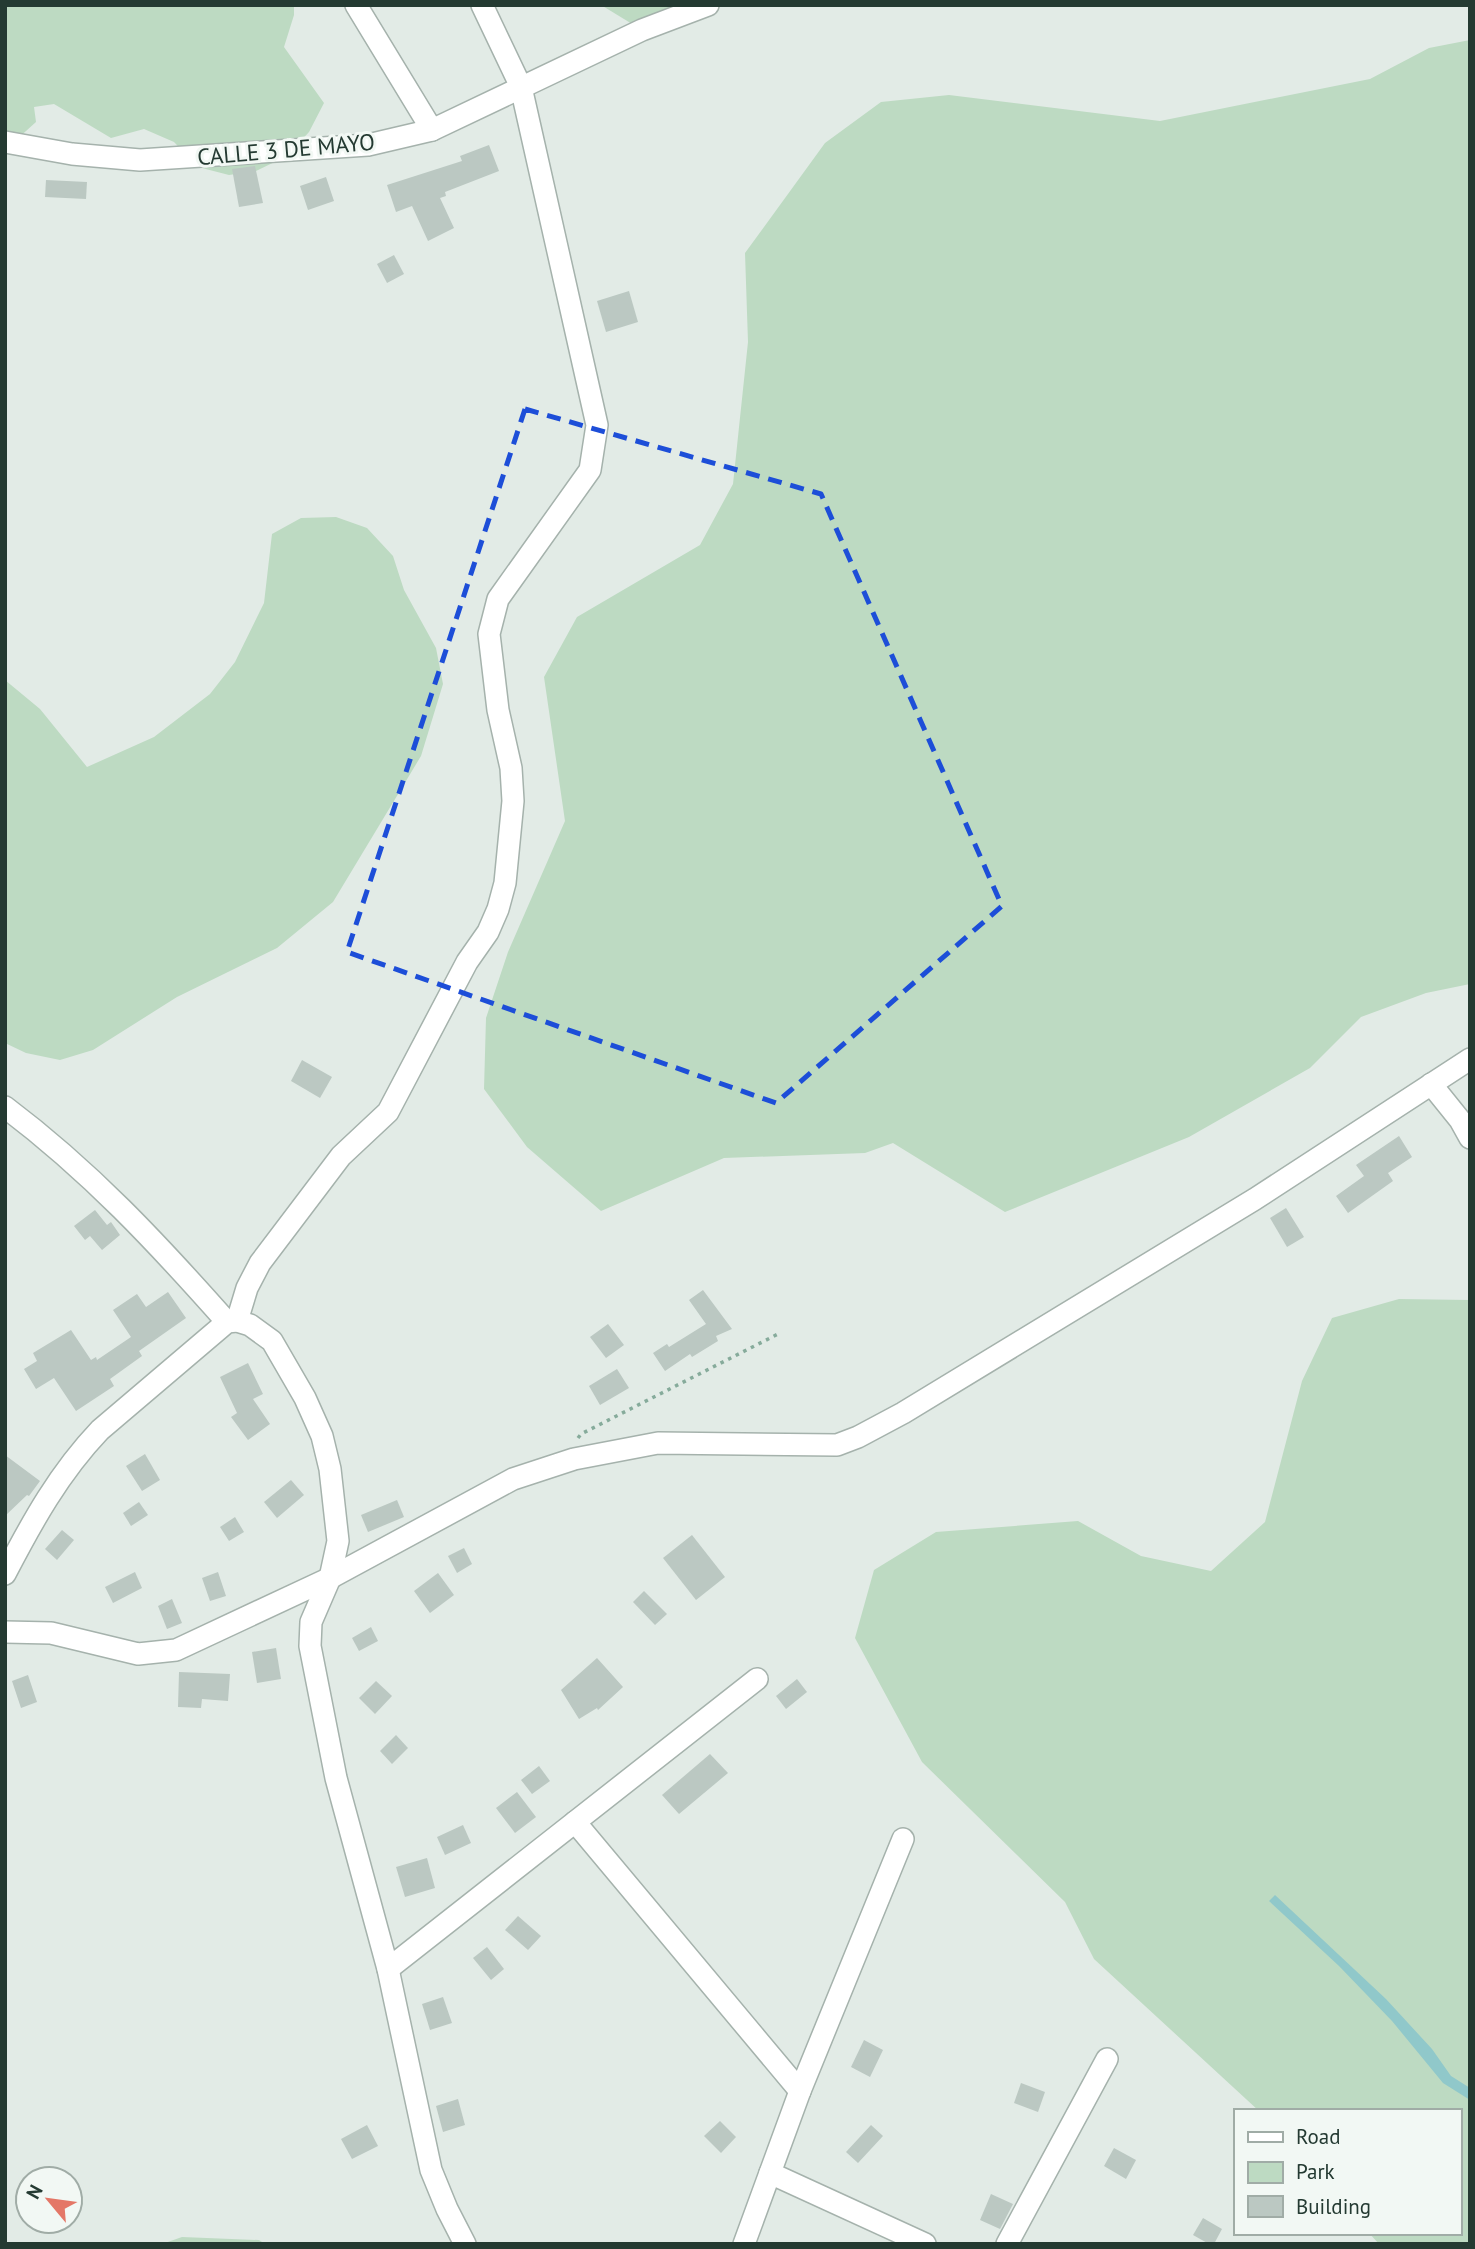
<svg xmlns="http://www.w3.org/2000/svg" width="1475" height="2249" font-family="'PT Sans',sans-serif">
<style>
.green{fill:#bddac2}
.water{fill:#90c8ca}
.building{fill:#bbc8c2}
.lines{fill:none;stroke-linecap:round;stroke-linejoin:round}
.minor-casing{stroke:#a5b2ac;stroke-width:24}
.path{stroke:#86ab9b;stroke-width:3.5;stroke-dasharray:3.5 5;stroke-linecap:butt}
.minor{stroke:#fff;stroke-width:21}
.marked{fill:none;stroke:#1d4ed8;stroke-width:5;stroke-dasharray:14 9;stroke-linejoin:round}
.labels{text-anchor:middle;dominant-baseline:central;stroke-width:6;stroke-linejoin:round;paint-order:stroke}
.street-label{font-size:23px;fill:#243a32;stroke:#f2f8f4}
</style>
<rect width="100%" height="100%" fill="#e2ebe6"/>
<g class="green">
<polygon points="5,5 294,5 294,15 284,47 324,103 309,132 287,156 256,171 229,175 198,167 174,142 144,129 111,138 54,104 34,107 36,122 16,140 5,134"/>
<polygon points="601,5 699,5 642,30"/>
<polygon points="1470,40 1470,984 1426,993 1361,1017 1310,1068 1189,1137 1005,1212 893,1143 865,1153 724,1158 601,1211 527,1147 484,1089 486,1018 508,952 565,821 544,677 577,617 700,545 733,484 748,342 745,253 825,143 881,102 949,95 1160,121 1370,79 1429,48"/>
<polygon points="336,517 367,528 393,556 404,590 436,648 443,684 421,756 333,902 277,948 177,997 93,1050 60,1060 26,1053 5,1043 5,680 40,709 87,767 154,737 210,694 235,662 264,603 272,534 301,518"/>
<polygon points="1399,1299 1470,1300 1470,2244 1379,2244 1369,2233 1459,2233 1459,2111 1259,2111 1094,1959 1065,1902 922,1762 855,1638 874,1570 936,1532 1078,1521 1141,1556 1211,1571 1265,1522 1302,1381 1332,1318"/>
<polygon points="182,2237 259,2240 265,2244 162,2244"/>
</g>
<polygon class="water" points="1275,1895 1386,1999 1432,2049 1451,2076 1470,2088 1470,2100 1443,2083 1392,2021 1339,1966 1269,1901"/>
<g class="building">
<polygon points="489,145 499,171 445,192 446,196 440,198 454,228 428,241 412,206 396,212 387,185 462,161 460,156"/>
<polygon points="255,166 263,203 239,207 232,169"/>
<polygon points="326,177 334,201 308,210 300,186"/>
<polygon points="46,180 87,182 86,199 45,197"/>
<polygon points="394,255 404,274 387,283 377,264"/>
<polygon points="629,291 638,322 606,332 597,301"/>
<polygon points="302,1060 332,1077 320,1098 291,1081"/>
<polygon points="1399,1136 1412,1157 1388,1173 1393,1181 1348,1213 1336,1196 1364,1176 1356,1165"/>
<polygon points="1286,1208 1304,1237 1287,1247 1270,1218"/>
<polygon points="95,1210 107,1225 111,1222 120,1235 102,1250 90,1236 85,1240 74,1226"/>
<polygon points="703,1290 732,1329 716,1336 718,1341 692,1357 690,1354 665,1371 653,1353 667,1344 669,1347 706,1324 689,1300"/>
<polygon points="168,1292 186,1318 139,1351 142,1356 110,1379 114,1386 76,1411 54,1378 36,1389 24,1369 37,1361 33,1353 71,1330 91,1360 96,1357 97,1360 131,1337 113,1310 137,1294 146,1307"/>
<polygon points="608,1324 624,1345 606,1358 590,1337"/>
<polygon points="248,1363 263,1394 253,1399 270,1424 248,1440 231,1417 237,1413 220,1377"/>
<polygon points="617,1369 629,1388 600,1405 589,1386"/>
<polygon points="145,1454 160,1480 142,1491 126,1466"/>
<polygon points="5,1455 40,1481 29,1496 27,1495 5,1516"/>
<polygon points="291,1480 304,1495 277,1518 264,1502"/>
<polygon points="397,1500 404,1517 368,1532 361,1515"/>
<polygon points="139,1502 148,1515 131,1526 123,1513"/>
<polygon points="235,1517 244,1532 229,1541 220,1527"/>
<polygon points="62,1530 74,1540 57,1560 45,1549"/>
<polygon points="692,1535 725,1577 696,1600 663,1558"/>
<polygon points="464,1548 472,1564 457,1573 448,1556"/>
<polygon points="135,1572 142,1588 113,1603 105,1587"/>
<polygon points="218,1572 226,1596 210,1601 202,1578"/>
<polygon points="438,1573 454,1595 430,1613 414,1591"/>
<polygon points="644,1591 667,1614 655,1625 633,1602"/>
<polygon points="172,1599 182,1623 167,1629 158,1606"/>
<polygon points="371,1627 378,1641 359,1651 352,1638"/>
<polygon points="276,1648 281,1679 257,1683 252,1652"/>
<polygon points="597,1658 623,1687 598,1710 597,1708 579,1719 561,1690"/>
<polygon points="179,1672 230,1674 228,1701 202,1699 201,1708 178,1707"/>
<polygon points="28,1675 37,1702 21,1708 12,1681"/>
<polygon points="797,1679 807,1692 786,1709 776,1696"/>
<polygon points="376,1681 392,1696 375,1714 359,1698"/>
<polygon points="396,1735 408,1748 392,1764 380,1751"/>
<polygon points="710,1754 728,1773 679,1814 662,1795"/>
<polygon points="539,1766 550,1781 532,1794 521,1780"/>
<polygon points="517,1792 536,1817 515,1833 496,1808"/>
<polygon points="463,1825 471,1843 445,1855 437,1837"/>
<polygon points="427,1858 435,1888 405,1897 396,1867"/>
<polygon points="518,1916 541,1936 528,1950 505,1930"/>
<polygon points="487,1947 504,1969 491,1980 473,1958"/>
<polygon points="443,1997 452,2023 430,2030 422,2004"/>
<polygon points="864,2040 883,2050 870,2077 851,2067"/>
<polygon points="1021,2083 1045,2092 1038,2112 1014,2103"/>
<polygon points="458,2099 465,2125 443,2132 436,2106"/>
<polygon points="720,2121 736,2137 721,2153 704,2136"/>
<polygon points="367,2125 378,2146 352,2159 341,2139"/>
<polygon points="871,2125 883,2136 858,2163 846,2152"/>
<polygon points="1114,2148 1136,2160 1126,2179 1104,2166"/>
<polygon points="991,2194 1013,2204 1000,2229 980,2220"/>
<polygon points="1203,2218 1222,2229 1214,2244 1209,2244 1193,2235"/>
</g>
<g class="lines">
<g class="minor-casing">
<g id="minor">
<polyline points="356,5 432,130"/>
<polyline points="5,142 72,154 140,160 368,145 432,130 642,30 708,5"/>
<polyline points="1431,1084 1460,1120 1470,1138"/>
<path d="M5,1107C90,1171 157,1243 227,1322"/>
<polyline points="237,1321 247,1288 260,1263 341,1156 388,1112 467,962 488,932 498,909 505,883 513,801 511,768 498,710 489,634 498,599 590,470 597,425 521,87 482,5"/>
<path d="M5,1574C32,1522 59,1473 100,1430L227,1322L237,1321L250,1325L272,1341L305,1398L322,1436L330,1469L338,1541L330,1578L311,1622L310,1646L336,1778L388,1969L431,2170L447,2209L465,2244"/>
<polyline points="5,1632 51,1633 138,1654 176,1650 330,1578 513,1479 574,1459 658,1443 837,1445 858,1437 903,1413 1255,1199 1470,1059"/>
<polyline points="575,1822 800,2091"/>
<polyline points="388,1969 757,1679"/>
<polyline points="770,2173 925,2244"/>
<polyline points="744,2244 800,2091 903,1839"/>
<polyline points="1007,2244 1107,2059"/>
</g>
</g>
<polyline class="path" points="578,1438 581,1434 778,1334"/>
<use href="#minor" class="minor"/>
</g>
<path class="marked" d="M525,409L821,494L1002,906L776,1103L347,952Z"/>
<g class="labels">
<g class="street-label">
<text transform="translate(286 149) rotate(-5)">CALLE 3 DE MAYO</text>
</g>
</g>
<rect width="1475" height="2249" fill="none" stroke="#243a32" stroke-width="14"/>
<rect x="1234" y="2109" width="228" height="126" fill="#f2f8f4" stroke="#a0aca6" stroke-width="2"/>
<rect x="1248" y="2132" width="35" height="10" fill="#ffffff" stroke="#a0aca6" stroke-width="2"/>
<text x="1296" y="2144" font-size="21" fill="#243a32">Road</text>
<rect x="1248" y="2162" width="35" height="21" fill="#bddac2" stroke="#a0aca6" stroke-width="2"/>
<text x="1296" y="2179" font-size="21" fill="#243a32">Park</text>
<rect x="1248" y="2196" width="35" height="21" fill="#bbc8c2" stroke="#a0aca6" stroke-width="2"/>
<text x="1296" y="2214" font-size="21" fill="#243a32">Building</text>
<g transform="translate(49 2200) rotate(299)"><circle r="33" fill="#f2f8f4" stroke="#a0aca6" stroke-width="2"/>
<path d="M0-5L12 26L0 18L-12 26Z" fill="#e47767"/>
<text y="-10" font-size="19" font-weight="bold" text-anchor="middle" fill="#243a32">N</text>
</g>
</svg>
